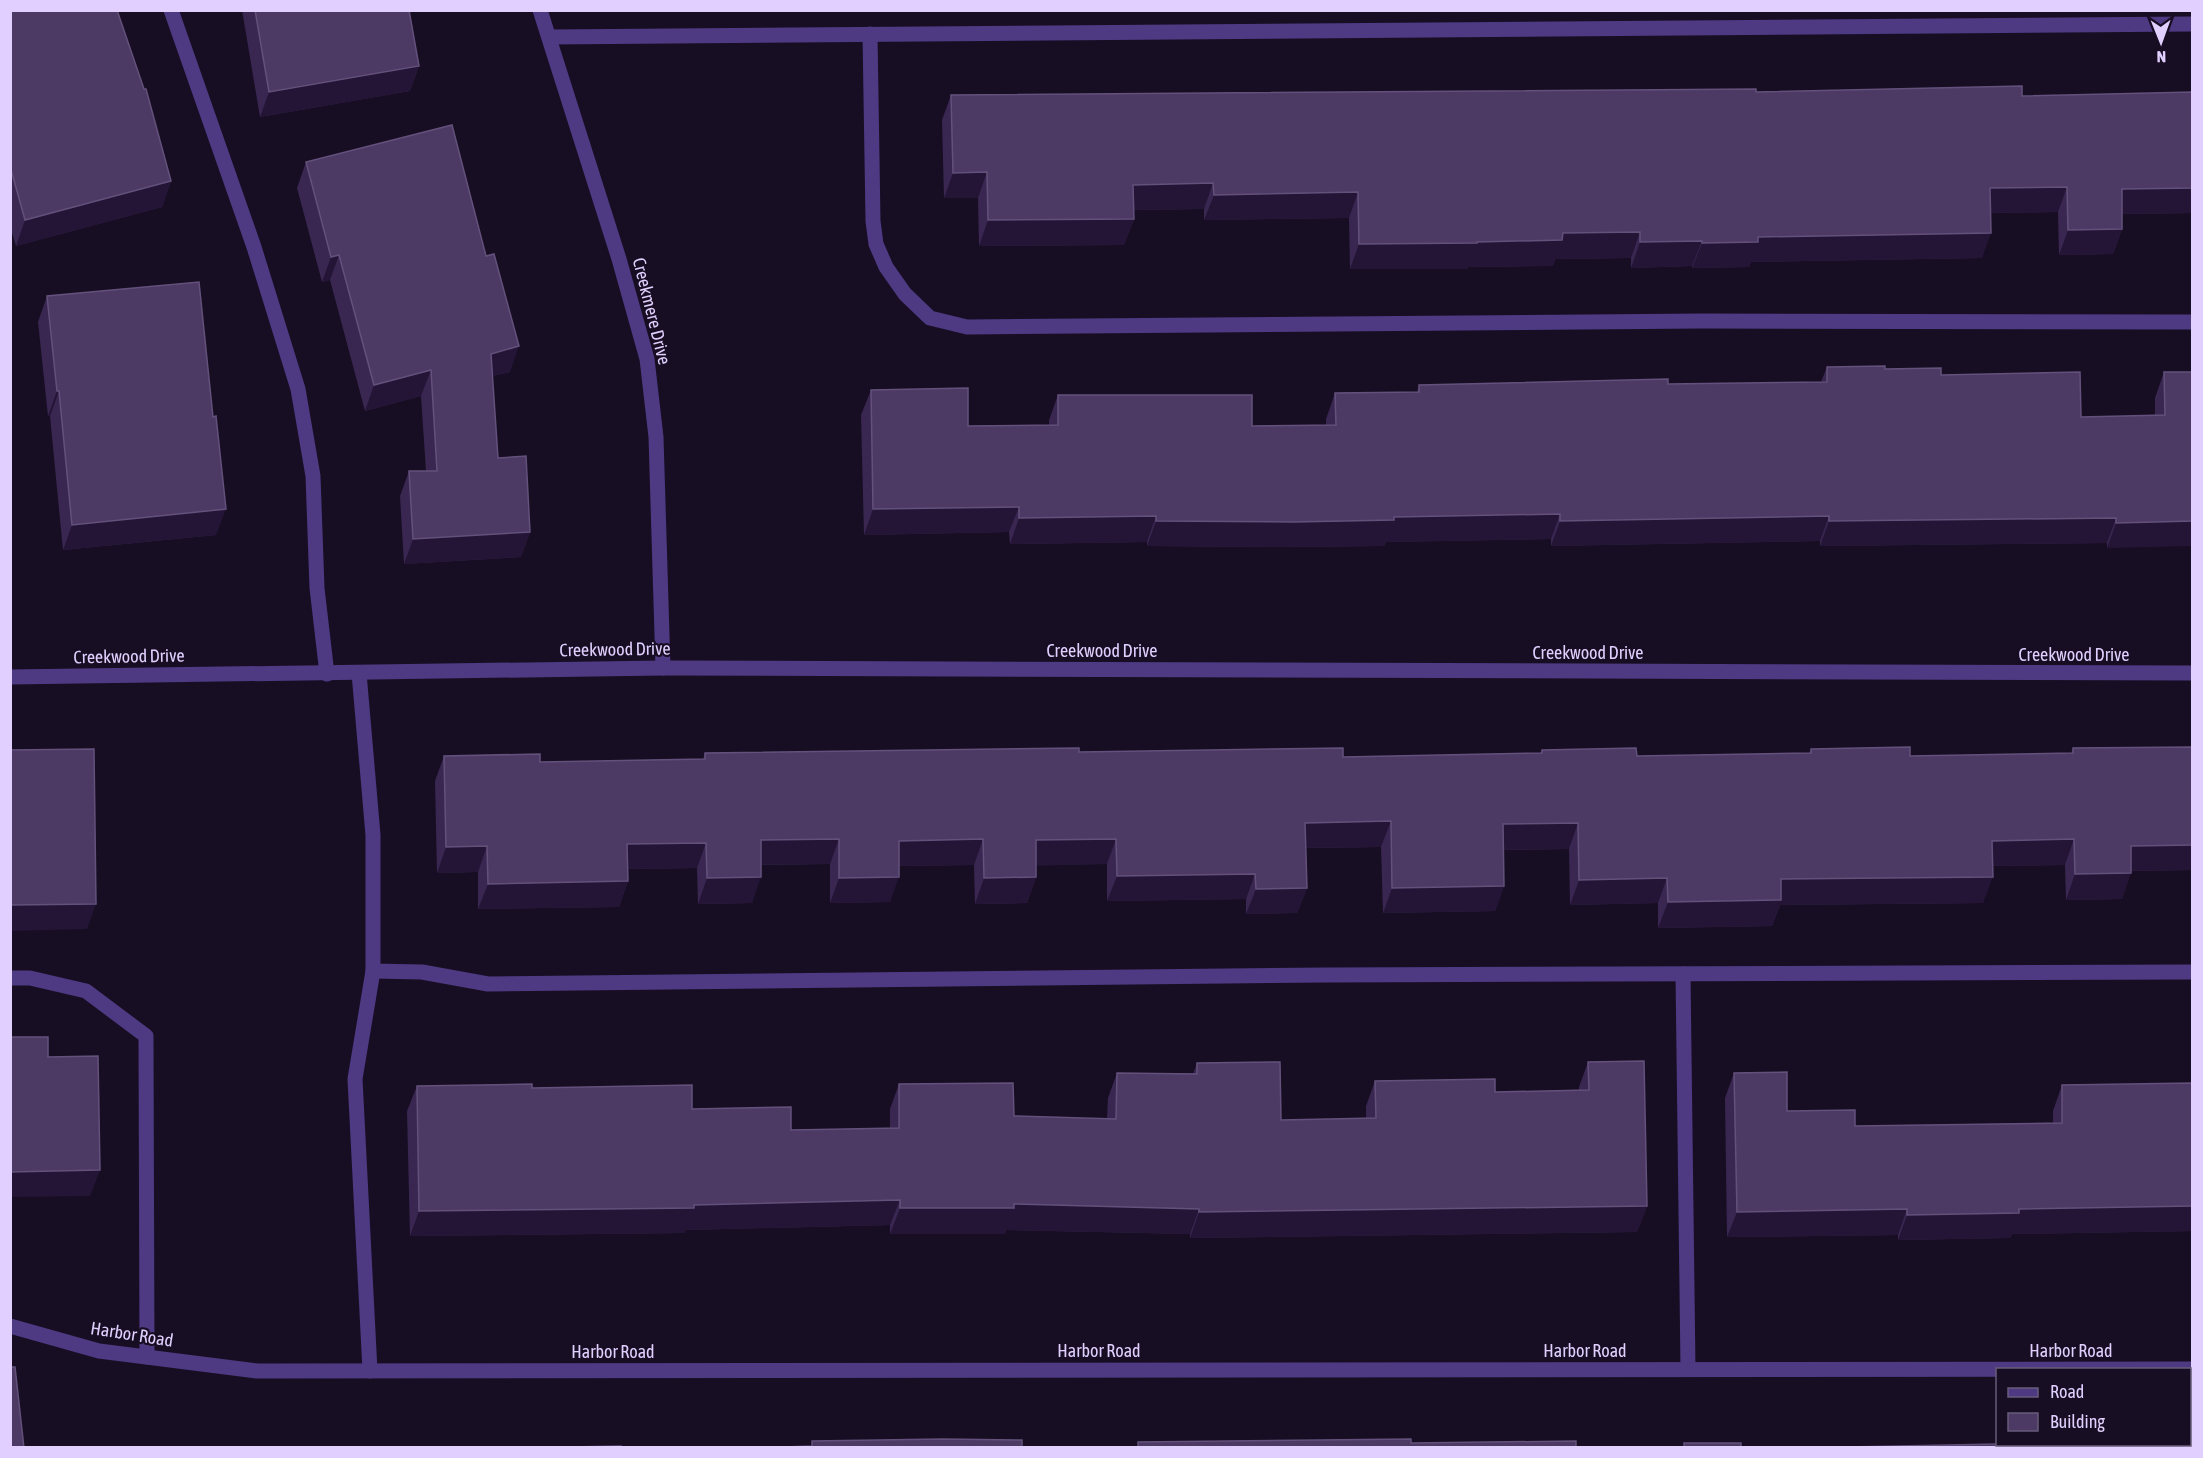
<svg xmlns="http://www.w3.org/2000/svg" width="2203" height="1458" font-family="'Asap Condensed',sans-serif">
<style>
.lines{fill:none;stroke-linecap:round;stroke-linejoin:round}
.service{stroke:#4e3983;stroke-width:15}
.minor{stroke:#4e3983;stroke-width:15}
.wall{fill:#3a2751}
.shaded-wall{fill:#241537}
.building{fill:#4c3964;stroke:#63517c;stroke-width:1.5}
.labels{text-anchor:middle;dominant-baseline:central;stroke-width:4.5;stroke-linejoin:round;paint-order:stroke}
.street-label{font-size:18px;fill:#e1d0ff;stroke:#170e23}
</style>
<rect width="100%" height="100%" fill="#170e23"/>
<g class="lines">
<g class="service">
<polyline points="171,10 254,247 298,389 313,476 317,588 327,674"/>
<polyline points="870,34 873,221 876,244 886,267 905,294 930,318 967,327 1702,321 2192,322"/>
<polyline points="359,673 373,835 373,971 422,972 488,984 1327,975 2192,972"/>
<polyline points="1683,974 1688,1369"/>
<polyline points="10,978 30,978 86,991 146,1036 147,1357"/>
<polyline points="370,1371 355,1079 373,971"/>
</g>
<g class="minor">
<polyline points="540,10 619,259 647,359 656,437 663,668"/>
<polyline points="549,37 2192,24"/>
<polyline points="10,677 663,668 2192,673"/>
<polyline points="10,1326 99,1351 257,1371 2192,1369"/>
</g>
</g>
<g class="wall">
<polygon points="10,10 171,181 162,207 16,246 10,226"/>
<polygon points="242,10 409,10 419,66 410,91 260,117"/>
<polygon points="1756,92 2022,96 2193,92 2193,213 2122,214 2122,229 2113,254 2059,255 2058,212 1991,213 1982,258 1751,262 1749,267 1692,268 1692,266 1631,268 1631,258 1555,259 1553,266 1468,267 1468,269 1350,269 1349,218 1204,220 1204,209 1134,210 1134,219 1124,245 979,246 978,198 944,198 942,120 951,95"/>
<polygon points="306,162 510,372 492,376 498,458 530,532 521,557 404,564 400,496 409,471 426,471 421,396 365,411 330,280 322,282 297,188"/>
<polygon points="47,296 213,417 216,535 63,550 50,416 48,416 38,322"/>
<polygon points="1827,367 1885,369 1941,375 2081,417 2155,416 2155,398 2164,372 2193,372 2107,548 2107,543 1820,546 1820,541 1551,546 1551,539 1386,542 1384,546 1283,547 1147,546 1147,542 1010,544 1009,532 864,535 861,415 871,390 968,426 1049,425 1049,420 1058,395 1252,426 1326,425 1326,419 1335,393 1417,392 1419,385 1668,384 1821,382"/>
<polygon points="2193,747 2193,870 2131,871 2122,899 2066,900 2065,865 1992,866 1983,903 1780,905 1772,926 1658,928 1658,903 1570,905 1569,849 1504,850 1504,886 1495,911 1383,913 1381,847 1306,848 1307,888 1297,913 1246,914 1246,899 1107,901 1107,864 1036,865 1036,877 1027,903 975,904 974,865 899,866 890,902 830,903 830,864 761,865 752,903 698,904 697,868 628,869 628,881 619,907 478,909 478,872 437,873 435,781 444,756 540,762 703,759 705,753 1079,752 1343,757 1540,753 1542,750 1637,756 1809,753 1811,749 1910,756 2071,753 2073,748"/>
<polygon points="1588,1062 1647,1206 1637,1232 1190,1238 1190,1234 1006,1230 1005,1234 890,1234 890,1225 686,1230 684,1233 410,1236 407,1111 417,1086 532,1088 692,1109 791,1130 890,1128 890,1109 899,1084 1014,1116 1107,1119 1108,1098 1117,1073 1193,1074 1197,1063 1281,1120 1366,1118 1366,1106 1375,1081 1495,1092 1579,1090 1579,1087"/>
<polygon points="1734,1073 1787,1111 1855,1126 2053,1123 2053,1111 2062,1085 2193,1083 2193,1231 2012,1234 2010,1238 1898,1240 1898,1235 1727,1237 1725,1098"/>
</g>
<g class="shaded-wall">
<polygon points="419,66 410,91 260,117 269,92"/>
<polygon points="987,172 978,198 944,198 953,173"/>
<polygon points="171,181 162,207 16,246 25,220"/>
<polygon points="1213,183 1204,209 1124,210 1133,185"/>
<polygon points="2067,187 2058,212 1981,213 1990,188"/>
<polygon points="2193,188 2193,213 2112,214 2122,189"/>
<polygon points="1358,192 1349,218 1204,220 1214,195"/>
<polygon points="1134,219 1124,245 979,246 988,220"/>
<polygon points="2122,229 2113,254 2059,255 2068,230"/>
<polygon points="1640,232 1631,258 1555,259 1553,266 1468,267 1468,269 1350,269 1359,244 1563,233"/>
<polygon points="1991,233 1982,258 1751,262 1749,267 1692,268 1702,243 1758,237"/>
<polygon points="1702,241 1692,266 1631,268 1640,242"/>
<polygon points="339,255 330,280 322,282 331,257"/>
<polygon points="519,346 510,372 481,379 491,354"/>
<polygon points="431,370 421,396 365,411 374,385"/>
<polygon points="57,391 59,391 50,416 48,416"/>
<polygon points="1019,507 1009,532 864,535 873,509"/>
<polygon points="226,509 216,535 63,550 72,525"/>
<polygon points="1560,514 1551,539 1386,542 1384,546 1283,547 1147,546 1156,521"/>
<polygon points="1156,516 1147,542 1010,544 1019,518"/>
<polygon points="1829,516 1820,541 1551,546 1560,521"/>
<polygon points="2116,518 2107,543 1820,546 1829,521"/>
<polygon points="2193,521 2193,546 2107,548 2116,523"/>
<polygon points="530,532 521,557 404,564 413,539"/>
<polygon points="1391,821 1381,847 1296,848 1305,823"/>
<polygon points="1578,823 1569,849 1494,850 1503,824"/>
<polygon points="839,839 830,864 751,865 761,840"/>
<polygon points="983,839 974,865 890,866 899,841"/>
<polygon points="1116,839 1107,864 1026,866 1036,840"/>
<polygon points="2074,839 2065,865 1983,866 1992,841"/>
<polygon points="706,843 697,868 618,869 627,844"/>
<polygon points="2193,845 2193,870 2122,871 2131,846"/>
<polygon points="487,846 478,872 437,873 446,847"/>
<polygon points="2131,873 2122,899 2066,900 2075,874"/>
<polygon points="1255,874 1246,899 1107,901 1117,876"/>
<polygon points="761,877 752,903 698,904 707,878"/>
<polygon points="899,877 890,902 830,903 839,878"/>
<polygon points="1036,877 1027,903 975,904 984,878"/>
<polygon points="1993,877 1983,903 1780,905 1772,926 1658,928 1668,902 1781,879"/>
<polygon points="1667,878 1658,903 1570,905 1579,880"/>
<polygon points="628,881 619,907 478,909 488,884"/>
<polygon points="1504,886 1495,911 1383,913 1392,888"/>
<polygon points="1307,888 1297,913 1246,914 1256,889"/>
<polygon points="96,904 87,929 10,931 10,905"/>
<polygon points="100,1170 90,1196 10,1197 10,1172"/>
<polygon points="900,1200 890,1225 686,1230 684,1233 410,1236 419,1211"/>
<polygon points="1014,1204 1199,1209 1190,1234 1006,1230 1005,1234 890,1234 900,1208"/>
<polygon points="1647,1206 1637,1232 1190,1238 1199,1212"/>
<polygon points="2193,1206 2193,1231 2012,1234 2010,1238 1898,1240 1907,1215 2019,1209"/>
<polygon points="1907,1209 1898,1235 1727,1237 1737,1212"/>
</g>
<g class="building">
<polygon points="10,10 117,10 144,89 146,89 171,181 25,220 10,166"/>
<polygon points="255,10 409,10 419,66 269,92"/>
<polygon points="2022,86 2022,96 2193,92 2193,188 2122,189 2122,229 2068,230 2067,187 1990,188 1991,233 1758,237 1758,242 1702,243 1702,241 1640,242 1640,232 1563,233 1562,240 1477,242 1477,243 1359,244 1358,192 1214,195 1213,183 1133,185 1134,219 988,220 987,172 953,173 951,95 1756,89 1756,92"/>
<polygon points="452,125 486,256 494,254 519,346 491,354 498,458 526,456 530,532 413,539 409,471 437,471 431,370 374,385 339,255 331,257 306,162"/>
<polygon points="199,282 213,417 216,416 226,509 72,525 59,391 57,391 47,296"/>
<polygon points="1885,366 1885,369 1941,368 1941,375 2080,372 2081,417 2165,415 2164,372 2193,372 2193,521 2116,523 2116,518 1829,521 1829,516 1560,521 1560,514 1394,517 1394,520 1293,522 1156,521 1156,516 1019,518 1019,507 873,509 871,390 968,388 968,426 1058,425 1058,395 1252,395 1252,426 1336,425 1335,393 1419,392 1419,385 1668,379 1668,384 1827,382 1827,367"/>
<polygon points="1910,747 1910,756 2073,753 2073,748 2193,747 2193,845 2131,846 2131,873 2075,874 2074,839 1992,841 1993,877 1781,879 1781,900 1668,902 1667,878 1579,880 1578,823 1503,824 1504,886 1392,888 1391,821 1305,823 1307,888 1256,889 1255,874 1117,876 1116,839 1036,840 1036,877 984,878 983,839 899,841 899,877 839,878 839,839 761,840 761,877 707,878 706,843 627,844 628,881 488,884 487,846 446,847 444,756 540,754 540,762 705,759 705,753 1079,748 1079,752 1343,748 1343,757 1542,753 1542,750 1636,748 1637,756 1811,753 1811,749"/>
<polygon points="94,749 96,904 10,905 10,750"/>
<polygon points="10,1037 48,1037 48,1057 98,1056 100,1170 10,1172"/>
<polygon points="1644,1061 1647,1206 1199,1212 1199,1209 1014,1204 1014,1208 900,1208 900,1200 694,1205 694,1208 419,1211 417,1086 532,1084 532,1088 692,1085 692,1109 791,1107 791,1130 899,1128 899,1084 1013,1083 1014,1116 1116,1119 1117,1073 1197,1074 1197,1063 1280,1062 1281,1120 1376,1118 1375,1081 1495,1079 1495,1092 1589,1090 1588,1062"/>
<polygon points="1787,1072 1787,1111 1855,1110 1855,1126 2062,1123 2062,1085 2193,1083 2193,1206 2019,1209 2019,1213 1907,1215 1907,1209 1737,1212 1734,1073"/>
<polygon points="10,1367 15,1367 24,1448 10,1448"/>
<polygon points="943,1439 1022,1440 1022,1448 756,1448 812,1446 812,1441"/>
<polygon points="1411,1439 1411,1443 1576,1441 1576,1448 1138,1448 1138,1442"/>
<polygon points="2190,1442 2193,1442 2193,1448 1796,1448 1998,1444 2190,1444"/>
<rect x="1684" y="1443" width="57" height="5"/>
<polygon points="621,1446 621,1448 512,1448"/>
</g>
<g class="labels">
<g class="street-label">
<text transform="translate(652 311) rotate(76)">Creekmere Drive</text>
<text transform="translate(615 649) rotate(-1)">Creekwood Drive</text>
<text x="1102" y="650">Creekwood Drive</text>
<text x="1588" y="652">Creekwood Drive</text>
<text x="2074" y="654">Creekwood Drive</text>
<text transform="translate(129 656) rotate(-1)">Creekwood Drive</text>
<text transform="translate(132 1334) rotate(9)">Harbor Road</text>
<text x="1099" y="1350">Harbor Road</text>
<text x="1585" y="1350">Harbor Road</text>
<text x="2071" y="1350">Harbor Road</text>
<text x="613" y="1351">Harbor Road</text>
</g>
</g>
<rect width="2203" height="1458" fill="none" stroke="#e1d0ff" stroke-width="24"/>
<rect x="1996" y="1368" width="195" height="78" fill="#170e23" stroke="#685c7b" stroke-width="1.5"/>
<rect x="2008" y="1388" width="30" height="9" fill="#4e3983" stroke="#685c7b" stroke-width="1.5"/>
<text x="2050" y="1398" font-size="18" fill="#e1d0ff">Road</text>
<rect x="2008" y="1413" width="30" height="18" fill="#4c3964" stroke="#685c7b" stroke-width="1.5"/>
<text x="2050" y="1428" font-size="18" fill="#e1d0ff">Building</text>
<g transform="translate(2161 42) rotate(179)" stroke="#170e23" stroke-width="4.5" paint-order="stroke">
<path d="M0-4.5L10 22L0 15L-10 22Z" fill="#e1d0ff"/>
<text y="-9" font-size="16" font-weight="bold" text-anchor="middle" fill="#e1d0ff">N</text>
</g>
</svg>
